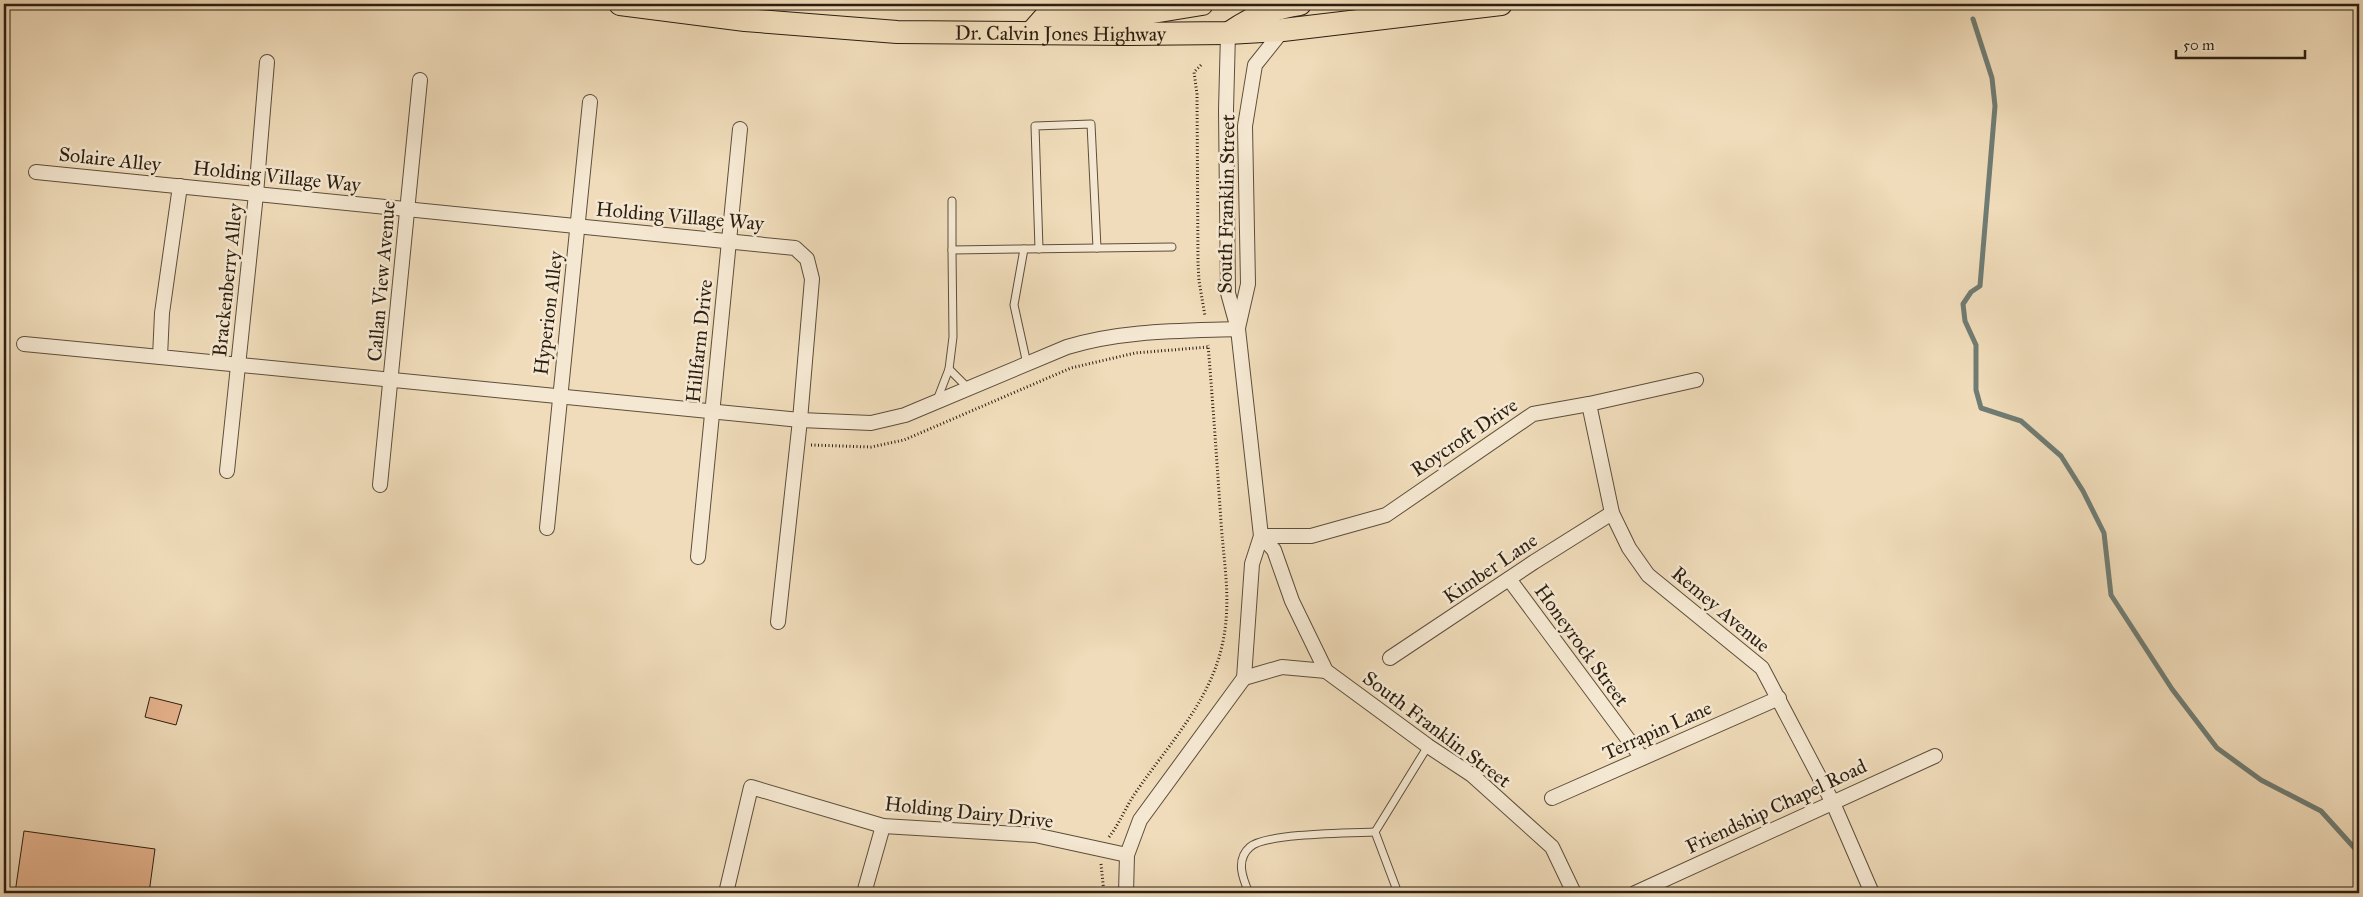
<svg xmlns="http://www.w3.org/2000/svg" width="2363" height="897" font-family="'IM FELL Great Primer',serif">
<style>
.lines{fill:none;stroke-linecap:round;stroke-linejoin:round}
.stream{stroke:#6f7c73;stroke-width:5}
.building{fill:#e9b691;stroke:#2c1f11}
.service-casing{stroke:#5d4e3b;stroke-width:9}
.minor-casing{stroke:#5d4e3b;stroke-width:16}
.trunk-casing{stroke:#2c1f11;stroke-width:24}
.path{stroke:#2c1f11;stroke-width:3;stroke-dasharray:1 2.5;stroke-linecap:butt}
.service{stroke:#f5e8d2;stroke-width:7}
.minor{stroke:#f5e8d2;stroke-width:14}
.trunk{stroke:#f0dcba;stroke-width:22}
.labels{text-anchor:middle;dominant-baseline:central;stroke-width:5;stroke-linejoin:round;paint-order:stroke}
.street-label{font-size:20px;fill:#2c1f11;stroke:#f5e8d2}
</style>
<rect width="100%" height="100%" fill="#f0dcba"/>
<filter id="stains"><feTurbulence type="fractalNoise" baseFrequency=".004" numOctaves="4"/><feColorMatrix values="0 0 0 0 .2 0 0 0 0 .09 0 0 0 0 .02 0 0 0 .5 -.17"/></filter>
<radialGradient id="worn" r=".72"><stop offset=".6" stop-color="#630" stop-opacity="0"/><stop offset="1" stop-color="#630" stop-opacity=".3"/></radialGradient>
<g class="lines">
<g class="stream">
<polyline points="1956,4 1962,7"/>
<polyline points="1973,19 1992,78 1995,106 1980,286 1971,292 1963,304 1965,321 1976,345 1976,390 1981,408 2021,421 2061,456 2083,491 2104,533 2111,595 2172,689 2217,748 2261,780 2321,811 2359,853"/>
</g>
</g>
<g class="building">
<polygon points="150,697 182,705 176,725 145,717"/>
<polygon points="24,831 155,849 149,893 15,893"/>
</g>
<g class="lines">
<g class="service-casing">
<g id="service">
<polyline points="952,201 952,250 1024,249"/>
<polyline points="1039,249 1035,126 1091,124 1097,248"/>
<polyline points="1027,364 1014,305 1024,249 1172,247"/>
<polyline points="949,369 969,389"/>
<polyline points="937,400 949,369 953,337 952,250"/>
<polyline points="1375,832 1428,746"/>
<polyline points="1375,832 1398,893"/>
<path d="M1249,893C1243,879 1235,860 1250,847C1266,833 1351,833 1375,832"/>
</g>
</g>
<g class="minor-casing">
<g id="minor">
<polyline points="36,172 795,248 807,259 812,279 800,420 778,622"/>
<path d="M180,186L162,313L160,357L800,420L871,423L905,415L1067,347C1122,330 1181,331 1238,329"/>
<polyline points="1238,328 1248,284 1245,126 1255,65 1283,30"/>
<polyline points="24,344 160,357"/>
<polyline points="1589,404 1612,513 1629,548 1648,575 1762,668 1833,803 1872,893"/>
<polyline points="227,471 256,194 267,62"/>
<polyline points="380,485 420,80"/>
<polyline points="547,528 590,102"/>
<polyline points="1261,536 1274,550 1292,601 1326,671 1428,746 1472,775 1552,847 1574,893"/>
<polyline points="1261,536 1311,536 1386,515 1533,414 1589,404 1696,380"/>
<polyline points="698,557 740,129"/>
<polyline points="1509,579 1642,758"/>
<polyline points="1390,658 1534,562 1612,513"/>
<polyline points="1244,678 1282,667 1326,671"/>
<polyline points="1552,798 1779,698"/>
<polyline points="726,893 751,787 883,826 1035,835 1127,855"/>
<polyline points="864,893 883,826"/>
<polyline points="1126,893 1127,855 1140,820 1244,678 1252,564 1261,536 1238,329 1228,293 1226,110 1228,33"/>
<polyline points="1635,893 1935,756"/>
</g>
</g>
<g class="trunk-casing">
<g id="trunk">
<path id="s1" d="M620,4L745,20L897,32L1128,34L1228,33L1283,30L1501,4"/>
<polyline points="1031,33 1046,16 1153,12 1202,4"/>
<path d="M1229,33C1251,18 1273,7 1300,4"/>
</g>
</g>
<g class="path">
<polyline points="1201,65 1194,72 1197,94 1198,263 1199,281 1205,316"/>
<polyline points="811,445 871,447 904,440 1071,368 1135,353 1208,347"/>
<path d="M1109,837C1120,823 1126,806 1136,792C1168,745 1209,703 1222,646C1232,602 1224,566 1221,522C1217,463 1213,404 1208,345"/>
<polyline points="1101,864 1104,893"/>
</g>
<use href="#service" class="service"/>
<use href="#minor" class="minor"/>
<use href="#trunk" class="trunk"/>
</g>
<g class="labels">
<g class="street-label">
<text stroke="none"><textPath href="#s1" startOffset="442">Dr. Calvin Jones Highway</textPath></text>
<text transform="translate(110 159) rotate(6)">Solaire Alley</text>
<text transform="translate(277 176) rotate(6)">Holding Village Way</text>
<text transform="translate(1226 204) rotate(-89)">South Franklin Street</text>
<text transform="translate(680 216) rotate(5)">Holding Village Way</text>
<text transform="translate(227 280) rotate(-84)">Brackenberry Alley</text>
<text transform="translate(381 281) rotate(-85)">Callan View Avenue</text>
<text transform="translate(548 313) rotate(-83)">Hyperion Alley</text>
<text transform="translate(699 341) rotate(-84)">Hillfarm Drive</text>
<text transform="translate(1464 437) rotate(-34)">Roycroft Drive</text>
<text transform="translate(1490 568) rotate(-34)">Kimber Lane</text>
<text transform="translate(1721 609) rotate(40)">Remey Avenue</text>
<text transform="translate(1582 645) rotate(54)">Honeyrock Street</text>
<text transform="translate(1437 729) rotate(37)">South Franklin Street</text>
<text transform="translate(1657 730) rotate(-24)">Terrapin Lane</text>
<text transform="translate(1776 806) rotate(-25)">Friendship Chapel Road</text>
<text transform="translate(969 812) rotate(6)">Holding Dairy Drive</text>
</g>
</g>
<rect width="2363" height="897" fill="none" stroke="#f0dcba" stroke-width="20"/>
<rect x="5" y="5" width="2353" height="887" fill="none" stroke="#2c1f11" stroke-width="2.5"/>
<rect x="10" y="10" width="2343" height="877" fill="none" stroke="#2c1f11"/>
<path d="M2176 50v8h129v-8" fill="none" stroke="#2c1f11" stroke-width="2.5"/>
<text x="2183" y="50" font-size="15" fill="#2c1f11" stroke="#f5e8d2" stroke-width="4" paint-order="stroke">50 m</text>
<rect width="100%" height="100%" filter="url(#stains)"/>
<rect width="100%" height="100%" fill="url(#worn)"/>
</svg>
